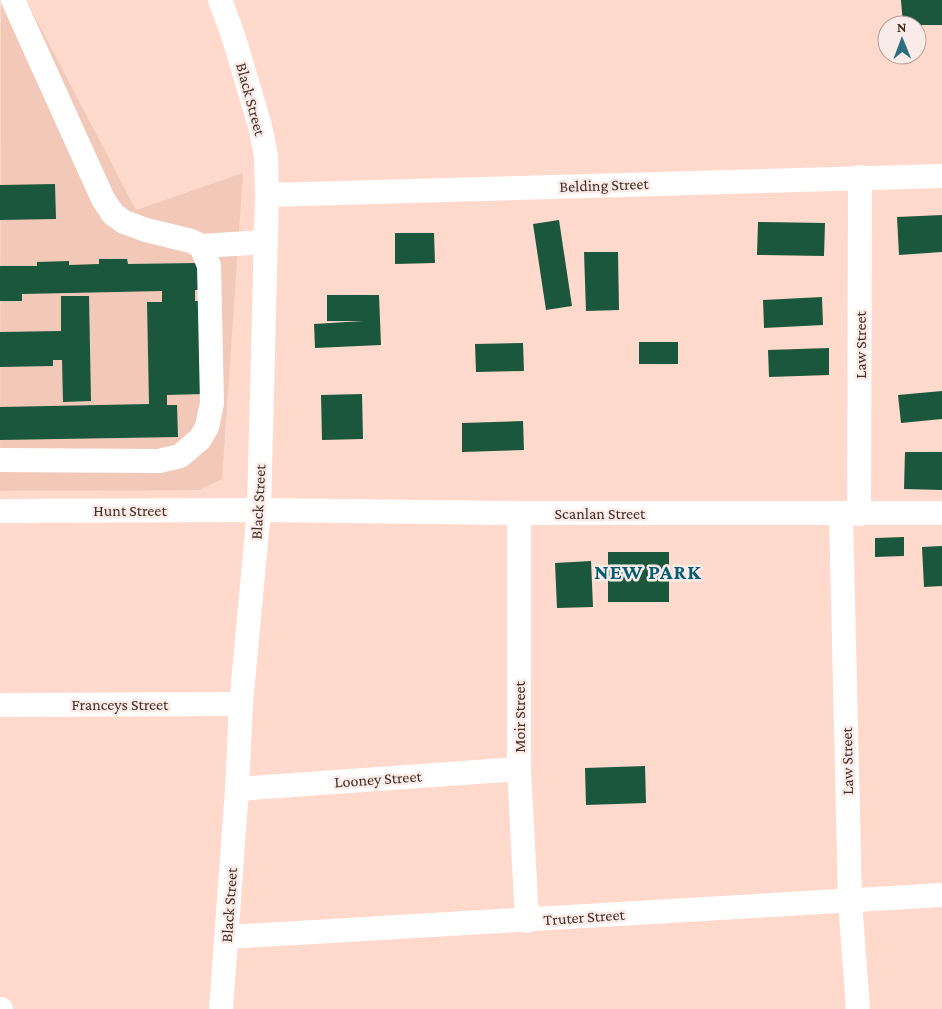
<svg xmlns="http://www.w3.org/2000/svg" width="942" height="1009" font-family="'Crimson Pro',serif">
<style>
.built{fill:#f2c9b9}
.building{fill:#1a573c}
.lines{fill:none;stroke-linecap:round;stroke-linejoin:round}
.minor{stroke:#fff;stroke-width:24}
.labels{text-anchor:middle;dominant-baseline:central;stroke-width:5;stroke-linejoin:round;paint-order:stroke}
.street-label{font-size:16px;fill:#452d24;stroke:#f9ece8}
.district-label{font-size:21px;font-weight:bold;letter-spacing:1px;fill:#045d72;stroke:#f9ece8}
</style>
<rect width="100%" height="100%" fill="#ffd9cb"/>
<polygon class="built" points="1,0 26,0 136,210 243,173 222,479 199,490 0,491"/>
<g class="building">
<polygon points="901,0 942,0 942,25 903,25"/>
<polygon points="55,184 56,219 0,220 0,185"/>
<polygon points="942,215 942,252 899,255 897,217"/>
<polygon points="559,220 572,306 546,310 533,224"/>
<polygon points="758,222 825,223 824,256 757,255"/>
<polygon points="395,233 434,233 435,263 395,264"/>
<polygon points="584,252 618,252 619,310 586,311"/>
<polygon points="99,259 127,259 128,264 198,263 199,290 195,290 195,301 201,301 202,394 167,395 167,405 177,405 178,437 0,440 0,407 149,404 147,302 162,302 162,291 22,294 22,301 0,301 0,266 37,266 37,262 69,261 69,265 99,264"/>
<polygon points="327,295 379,295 381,345 315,348 314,324 363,321 327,321"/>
<polygon points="61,296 89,296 91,401 63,402 62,360 53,360 53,366 0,367 0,332 61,331"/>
<polygon points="822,297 823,325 764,328 763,300"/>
<rect x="639" y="342" width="39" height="22"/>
<polygon points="523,343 524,371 476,372 475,344"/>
<polygon points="829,348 829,375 769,377 768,350"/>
<polygon points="942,391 942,419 901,423 898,395"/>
<polygon points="362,394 363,439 322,440 321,395"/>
<polygon points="523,421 524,450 462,452 462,423"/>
<polygon points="905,452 942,452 942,490 904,489"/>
<polygon points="904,537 904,556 875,557 875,538"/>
<polygon points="942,546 942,586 924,587 922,547"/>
<rect x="608" y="552" width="61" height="50"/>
<polygon points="591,561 593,607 557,608 555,563"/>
<polygon points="645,766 646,803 586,805 585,768"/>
</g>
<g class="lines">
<g class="minor">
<polyline points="220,0 233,35 260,126 266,156 267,195 259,510 241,704 237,789 221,1009"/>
<polyline points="267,195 942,176"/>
<polyline points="201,246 266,242"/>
<polyline points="0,460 159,461 180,456 200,439 207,427 212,403 209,266 201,246 191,241 146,230 124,222 113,214 103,199 13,0"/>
<polyline points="0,511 259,510 519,513 942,513"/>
<polyline points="519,513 519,769 527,921"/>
<polyline points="841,514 850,901 858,1009"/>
<polyline points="859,514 860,177"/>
<polyline points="0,705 241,704"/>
<polyline points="237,789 519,769"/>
<polyline points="227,937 942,895"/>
<polyline points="0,1009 1,1009"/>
</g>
</g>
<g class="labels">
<g class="street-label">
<text transform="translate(251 99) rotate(75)">Black Street</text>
<text transform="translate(604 185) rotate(-2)">Belding Street</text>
<text transform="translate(860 345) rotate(-90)">Law Street</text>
<text transform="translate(258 502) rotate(-87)">Black Street</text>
<text x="130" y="510">Hunt Street</text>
<text x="600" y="513">Scanlan Street</text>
<text x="120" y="704">Franceys Street</text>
<text transform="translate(519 717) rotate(-90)">Moir Street</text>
<text transform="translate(847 761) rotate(-91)">Law Street</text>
<text transform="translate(378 779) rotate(-4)">Looney Street</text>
<text transform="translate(229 905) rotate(-86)">Black Street</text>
<text transform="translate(584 917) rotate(-4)">Truter Street</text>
</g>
<g class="district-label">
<text x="648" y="572">NEW PARK</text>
</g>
</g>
<g transform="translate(902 40) rotate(359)"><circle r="24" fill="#f9ece8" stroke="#b1a09a"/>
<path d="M0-4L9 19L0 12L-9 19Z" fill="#2c6d80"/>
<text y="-8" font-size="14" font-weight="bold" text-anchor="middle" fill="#452d24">N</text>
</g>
</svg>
